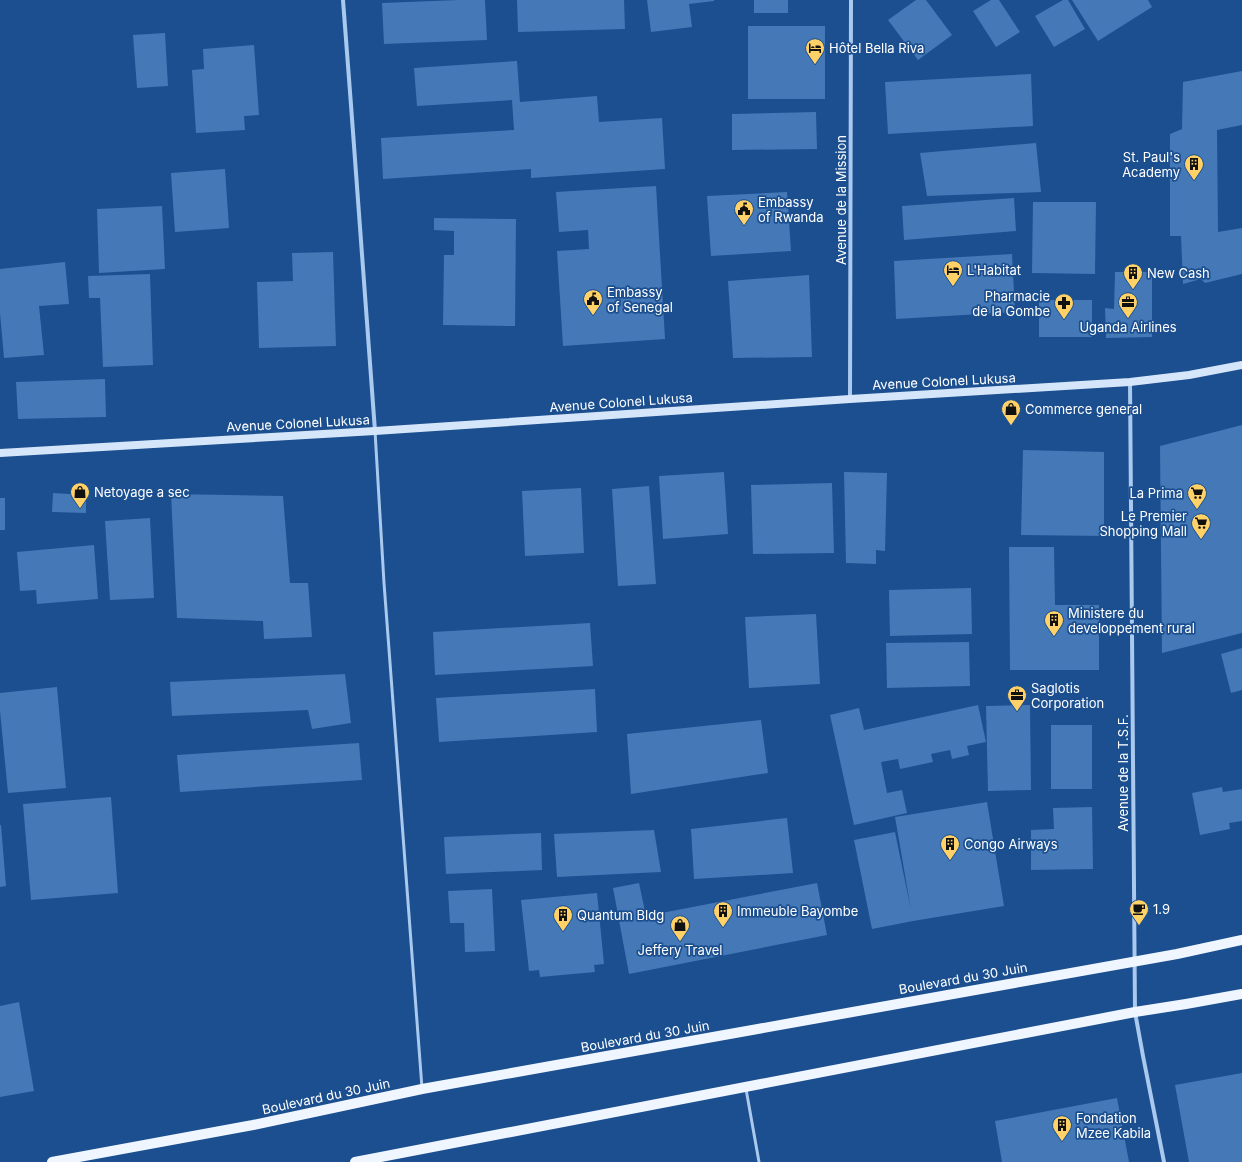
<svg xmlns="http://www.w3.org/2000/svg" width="1242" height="1162" font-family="Inter,sans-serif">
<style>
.building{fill:#4478b7}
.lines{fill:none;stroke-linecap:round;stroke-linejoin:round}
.service{stroke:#a9c9ee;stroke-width:3}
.minor{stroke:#a9c9ee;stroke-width:4}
.secondary{stroke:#d6e6fa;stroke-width:8}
.primary{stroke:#f0f6ff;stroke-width:10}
.labels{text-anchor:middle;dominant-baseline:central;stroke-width:3.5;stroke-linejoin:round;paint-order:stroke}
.poi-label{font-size:13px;fill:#fff;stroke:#1b4f8f;text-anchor:start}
.street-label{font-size:13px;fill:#fff;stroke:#1b4f8f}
</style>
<rect width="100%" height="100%" fill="#1b4f8f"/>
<g class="building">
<polygon points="458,0 485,0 487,40 384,44 382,3"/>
<polygon points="517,0 624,0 625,29 518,32"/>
<polygon points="647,0 714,0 714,1 689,4 692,27 651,32"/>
<rect x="754" y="0" width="34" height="13"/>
<polygon points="916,0 926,0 952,35 918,60 888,20"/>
<polygon points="991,0 999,0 1020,32 996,47 973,11"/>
<polygon points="1063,0 1068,0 1085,29 1054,47 1035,16"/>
<polygon points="1072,0 1148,0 1152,7 1098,41"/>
<rect x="748" y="26" width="77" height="73"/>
<polygon points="165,33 168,86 137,88 133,35"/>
<polygon points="254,45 259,115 244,116 245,130 196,133 192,70 204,69 203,49"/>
<polygon points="517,61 520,102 597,96 599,122 662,118 665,169 531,178 531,169 383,179 381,138 514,130 512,100 417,106 414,68"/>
<polygon points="1242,71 1242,125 1217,130 1218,232 1242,228 1242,274 1205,283 1201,279 1183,284 1181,236 1170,236 1170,134 1182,129 1183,82"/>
<polygon points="1031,74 1033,126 888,134 885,82"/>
<polygon points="816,112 817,149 732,150 732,114"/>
<polygon points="1036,143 1041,192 927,196 920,153"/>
<polygon points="225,169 229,228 175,232 171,173"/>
<polygon points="656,186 665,339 563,346 557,251 589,249 588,230 559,232 556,192"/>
<polygon points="787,192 791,251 711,256 707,196"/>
<polygon points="1014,198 1016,231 904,240 902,206"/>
<polygon points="1033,202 1096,202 1095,274 1032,273"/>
<polygon points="162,206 165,269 99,273 97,209"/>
<polygon points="434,218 516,219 515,326 443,325 444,255 454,255 454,231 434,230"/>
<polygon points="333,252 336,346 259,348 257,282 293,281 292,253"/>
<polygon points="1012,254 1015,312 896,319 894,261"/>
<polygon points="65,262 69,304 39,306 44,355 4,358 0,313 0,269"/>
<polygon points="1115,272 1152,272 1152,337 1106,338 1105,308 1114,309"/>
<polygon points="150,274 153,365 103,367 100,298 89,298 88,276"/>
<polygon points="809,275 812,357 733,358 728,281"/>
<rect x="1039" y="300" width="53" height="37"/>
<polygon points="105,379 106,417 18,419 16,382"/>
<polygon points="1242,425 1242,633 1162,653 1160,446"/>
<polygon points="1023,450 1104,452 1104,536 1021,535"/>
<polygon points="724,472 728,534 663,539 659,476"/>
<polygon points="844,472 887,473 885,551 876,550 876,564 846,563"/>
<polygon points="832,483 834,553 753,554 751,485"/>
<polygon points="649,486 656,584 618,586 612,489"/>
<polygon points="581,488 584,553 525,556 522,491"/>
<polygon points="53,493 86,495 86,513 52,512"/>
<polygon points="171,494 283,496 290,583 308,583 312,637 264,639 263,621 177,618"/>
<rect x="0" y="498" width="5" height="32"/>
<polygon points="150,518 154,598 110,600 105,521"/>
<polygon points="94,545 98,599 37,604 36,590 20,591 17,552"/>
<polygon points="1009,547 1054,547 1055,605 1099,605 1099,670 1010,670"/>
<polygon points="971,588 972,634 890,636 889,590"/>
<polygon points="816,614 820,684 749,688 745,617"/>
<polygon points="590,623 593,666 435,675 433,632"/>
<polygon points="969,642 970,686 887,688 886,643"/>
<polygon points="1242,648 1242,690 1231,693 1221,654"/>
<polygon points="345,674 351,723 312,729 308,710 172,716 170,682"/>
<polygon points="57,687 66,788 8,793 0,711 0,693"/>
<polygon points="595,689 597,732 439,742 436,698"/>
<polygon points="978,705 986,742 967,746 969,755 952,759 950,750 931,754 933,762 900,769 898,759 881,762 887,793 902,790 907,813 854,825 830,715 859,708 864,730"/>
<polygon points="1030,705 1031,790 988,791 986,706"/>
<polygon points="761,720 768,773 631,794 627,734"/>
<rect x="1051" y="725" width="41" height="64"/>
<polygon points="359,743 362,780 180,792 177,755"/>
<polygon points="1222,787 1223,792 1242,789 1242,821 1229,823 1230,829 1200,835 1192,793"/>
<polygon points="111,797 118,893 31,900 23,804"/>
<polygon points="987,802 1004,906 913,921 872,929 854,840 895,832 911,910 895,817"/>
<polygon points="1092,807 1093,869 1031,870 1031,830 1054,829 1053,808"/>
<polygon points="787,818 793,873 694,879 691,829"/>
<polygon points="0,825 1,825 6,886 0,887"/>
<polygon points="654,830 661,872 557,877 554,834"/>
<polygon points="541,833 542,870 446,874 444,837"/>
<polygon points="639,883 646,916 817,883 827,935 629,974 613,888"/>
<polygon points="492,889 495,951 465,952 464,923 450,923 448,891"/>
<polygon points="597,893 604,964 594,965 595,972 540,977 539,970 529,971 521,900"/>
<polygon points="19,1002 34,1091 0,1097 0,1006"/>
<polygon points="1242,1073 1242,1162 1189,1162 1175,1085"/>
<polygon points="1117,1098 1129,1162 1002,1162 995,1121"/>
</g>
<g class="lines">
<g class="service">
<polyline points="375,431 384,583 422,1088"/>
<polyline points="746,1089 759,1162"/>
</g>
<g class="minor">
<polyline points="343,0 351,105 375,431"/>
<polyline points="1130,382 1135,1012 1143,1056 1164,1162"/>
<polyline points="850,399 851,0"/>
</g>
<polyline class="secondary" points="0,453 375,431 850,399 1130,382 1189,375 1242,365"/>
<g class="primary">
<polyline points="52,1162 253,1125 422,1089 1177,954 1242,940"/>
<polyline points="355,1162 1135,1012 1186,1004 1242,994"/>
</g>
</g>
<defs>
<g id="hotel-pin" transform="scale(1)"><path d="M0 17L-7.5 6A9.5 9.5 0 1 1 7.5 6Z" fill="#ffd166" stroke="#1b4f8f"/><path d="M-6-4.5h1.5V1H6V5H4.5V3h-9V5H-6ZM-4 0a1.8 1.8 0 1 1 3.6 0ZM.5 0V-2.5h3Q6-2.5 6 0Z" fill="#111"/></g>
<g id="building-pin" transform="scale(1)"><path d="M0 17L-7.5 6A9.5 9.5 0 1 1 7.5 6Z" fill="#ffd166" stroke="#1b4f8f"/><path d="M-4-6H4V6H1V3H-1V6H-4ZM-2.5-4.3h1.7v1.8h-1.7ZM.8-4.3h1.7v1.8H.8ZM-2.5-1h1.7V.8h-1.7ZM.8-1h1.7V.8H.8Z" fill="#111"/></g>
<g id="civic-pin" transform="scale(1)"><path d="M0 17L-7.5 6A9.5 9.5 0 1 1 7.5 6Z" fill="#ffd166" stroke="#1b4f8f"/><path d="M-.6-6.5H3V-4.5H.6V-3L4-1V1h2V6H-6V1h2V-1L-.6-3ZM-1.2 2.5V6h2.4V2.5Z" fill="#111"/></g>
<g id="office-pin" transform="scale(1)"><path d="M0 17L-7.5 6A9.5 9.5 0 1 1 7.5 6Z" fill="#ffd166" stroke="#1b4f8f"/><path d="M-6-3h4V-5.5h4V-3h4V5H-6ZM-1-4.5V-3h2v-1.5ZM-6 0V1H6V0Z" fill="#111"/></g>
<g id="pharmacy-pin" transform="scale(1)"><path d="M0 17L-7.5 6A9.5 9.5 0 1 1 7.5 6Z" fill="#ffd166" stroke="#1b4f8f"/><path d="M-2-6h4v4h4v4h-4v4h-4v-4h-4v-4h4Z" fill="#111"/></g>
<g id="shop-pin" transform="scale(1)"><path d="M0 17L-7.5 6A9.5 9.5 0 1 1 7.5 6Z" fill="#ffd166" stroke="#1b4f8f"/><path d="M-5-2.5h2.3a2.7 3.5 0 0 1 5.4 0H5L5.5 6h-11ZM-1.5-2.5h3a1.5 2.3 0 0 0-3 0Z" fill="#111"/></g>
<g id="supermarket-pin" transform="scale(1)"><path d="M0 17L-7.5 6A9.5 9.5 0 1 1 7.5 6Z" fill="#ffd166" stroke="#1b4f8f"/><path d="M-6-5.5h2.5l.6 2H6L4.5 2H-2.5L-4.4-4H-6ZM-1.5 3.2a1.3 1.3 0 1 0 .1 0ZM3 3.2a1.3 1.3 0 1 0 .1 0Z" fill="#111"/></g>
<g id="cafe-pin" transform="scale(1)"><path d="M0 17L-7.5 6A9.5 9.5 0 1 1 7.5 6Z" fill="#ffd166" stroke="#1b4f8f"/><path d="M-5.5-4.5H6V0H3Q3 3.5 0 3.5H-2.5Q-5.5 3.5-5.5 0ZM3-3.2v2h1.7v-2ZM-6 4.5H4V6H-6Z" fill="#111"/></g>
</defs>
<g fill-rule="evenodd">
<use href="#hotel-pin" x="815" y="48"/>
<use href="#building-pin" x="1194" y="164"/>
<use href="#civic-pin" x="744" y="209"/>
<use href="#hotel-pin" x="953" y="270"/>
<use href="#building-pin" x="1133" y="273"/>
<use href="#civic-pin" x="593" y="299"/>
<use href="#office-pin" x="1128" y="302"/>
<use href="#pharmacy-pin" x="1064" y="303"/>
<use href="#shop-pin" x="1011" y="409"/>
<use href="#shop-pin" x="80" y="492"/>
<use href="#supermarket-pin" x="1197" y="493"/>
<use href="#supermarket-pin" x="1201" y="523"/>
<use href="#building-pin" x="1054" y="620"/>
<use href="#office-pin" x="1017" y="695"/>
<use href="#building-pin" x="950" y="844"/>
<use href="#cafe-pin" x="1139" y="909"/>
<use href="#building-pin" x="723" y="911"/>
<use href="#building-pin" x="563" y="915"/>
<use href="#shop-pin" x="680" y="925"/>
<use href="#building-pin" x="1062" y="1125"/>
</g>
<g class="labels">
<g class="poi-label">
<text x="829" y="48">Hôtel Bella Riva</text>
<text x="1180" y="157" text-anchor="end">St. Paul's<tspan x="1180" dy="15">Academy</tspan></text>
<text x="758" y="202">Embassy<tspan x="758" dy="15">of Rwanda</tspan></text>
<text x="967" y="270">L'Habitat</text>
<text x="1147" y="273">New Cash</text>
<text x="607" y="292">Embassy<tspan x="607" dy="15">of Senegal</tspan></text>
<text x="1050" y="296" text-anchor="end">Pharmacie<tspan x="1050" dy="15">de la Gombe</tspan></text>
<text x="1128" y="327" text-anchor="middle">Uganda Airlines</text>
<text x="1025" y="409">Commerce general</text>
<text x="94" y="492">Netoyage a sec</text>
<text x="1183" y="493" text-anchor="end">La Prima</text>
<text x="1187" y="516" text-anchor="end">Le Premier<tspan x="1187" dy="15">Shopping Mall</tspan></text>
<text x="1068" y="613">Ministere du<tspan x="1068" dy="15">developpement rural</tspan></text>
<text x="1031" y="688">Saglotis<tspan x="1031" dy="15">Corporation</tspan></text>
<text x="964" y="844">Congo Airways</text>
<text x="1153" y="909">1.9</text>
<text x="737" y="911">Immeuble Bayombe</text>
<text x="577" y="915">Quantum Bldg</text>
<text x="680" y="950" text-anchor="middle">Jeffery Travel</text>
<text x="1076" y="1118">Fondation<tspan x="1076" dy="15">Mzee Kabila</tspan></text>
</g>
<g class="street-label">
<text transform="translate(841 200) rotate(-90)">Avenue de la Mission</text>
<text transform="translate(944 381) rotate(-3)">Avenue Colonel Lukusa</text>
<text transform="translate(621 402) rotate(-4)">Avenue Colonel Lukusa</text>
<text transform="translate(298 423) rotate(-3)">Avenue Colonel Lukusa</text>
<text transform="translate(1123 773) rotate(-90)">Avenue de la T.S.F.</text>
<text transform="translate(963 978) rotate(-10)">Boulevard du 30 Juin</text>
<text transform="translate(645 1036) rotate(-10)">Boulevard du 30 Juin</text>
<text transform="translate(326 1096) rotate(-12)">Boulevard du 30 Juin</text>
</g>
</g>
</svg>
